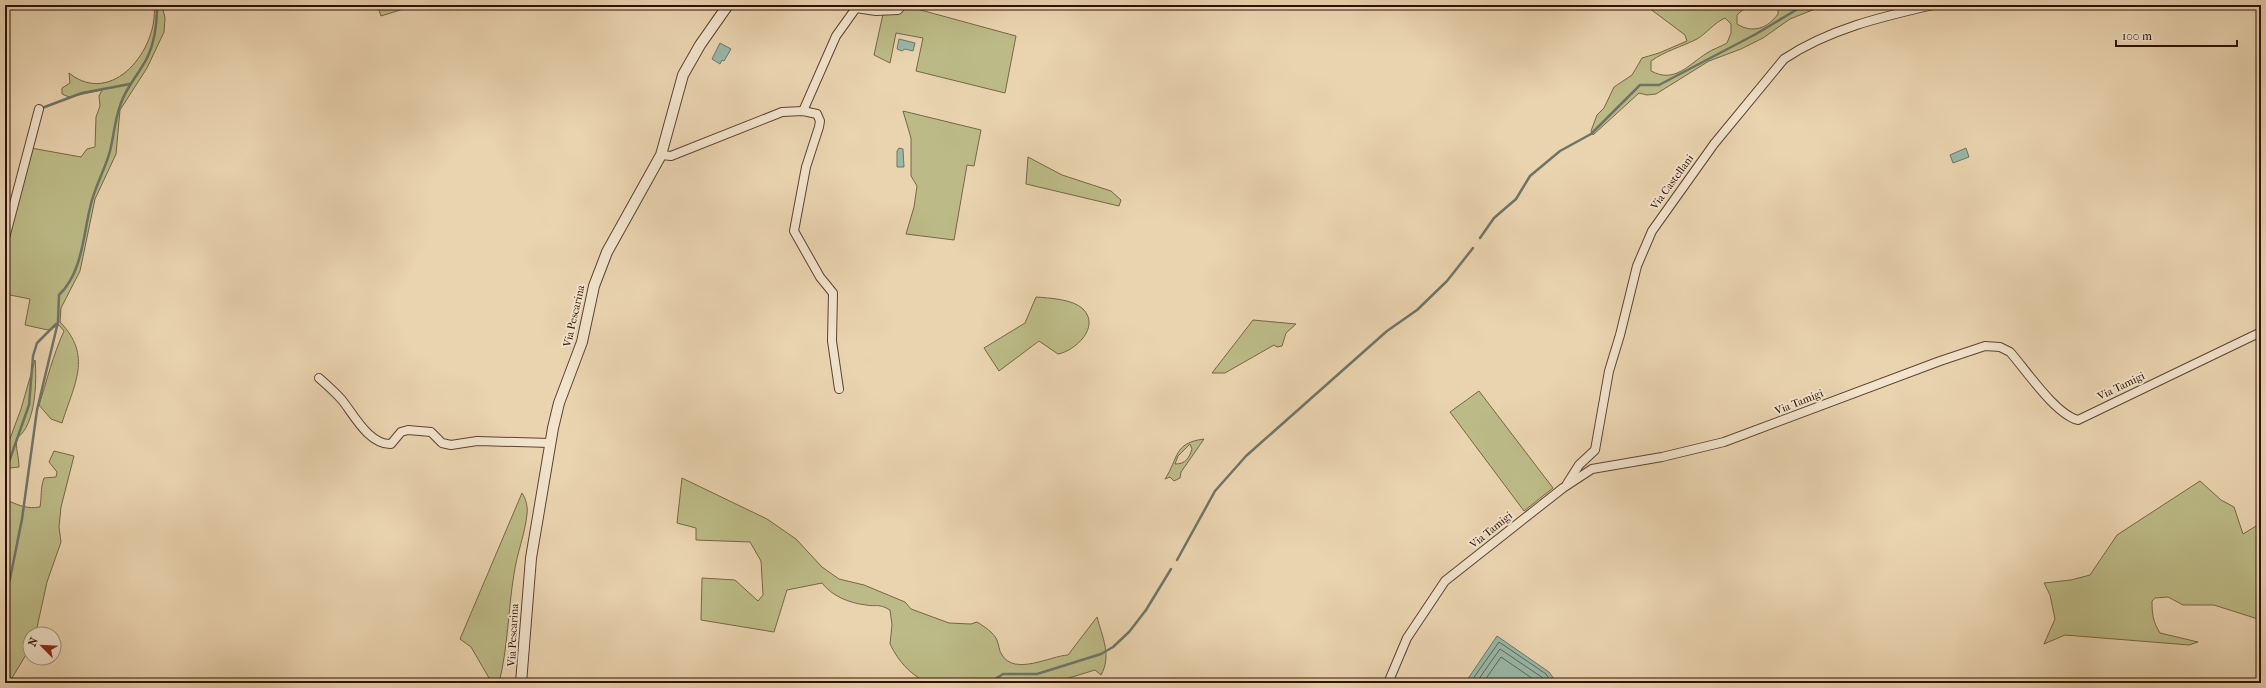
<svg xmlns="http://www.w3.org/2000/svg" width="2266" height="688" font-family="'IM FELL French Canon',serif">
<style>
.green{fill:#bcbb87;stroke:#766646;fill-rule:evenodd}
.water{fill:#98b8a8;stroke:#6e7567}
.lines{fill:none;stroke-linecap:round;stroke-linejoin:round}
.shore{stroke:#646457;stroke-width:1}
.stream{stroke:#6e7567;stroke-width:2.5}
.minor-casing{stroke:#5e4230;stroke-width:10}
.tertiary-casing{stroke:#5e4230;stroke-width:12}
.minor{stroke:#f1e3cc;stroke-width:8}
.tertiary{stroke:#f1e3cc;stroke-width:10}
.labels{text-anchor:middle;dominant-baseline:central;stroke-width:4;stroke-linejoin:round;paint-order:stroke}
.street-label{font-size:11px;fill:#2f1106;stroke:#f1e3cc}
</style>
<rect width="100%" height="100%" fill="#ead4b0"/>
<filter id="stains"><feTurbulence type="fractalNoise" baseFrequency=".005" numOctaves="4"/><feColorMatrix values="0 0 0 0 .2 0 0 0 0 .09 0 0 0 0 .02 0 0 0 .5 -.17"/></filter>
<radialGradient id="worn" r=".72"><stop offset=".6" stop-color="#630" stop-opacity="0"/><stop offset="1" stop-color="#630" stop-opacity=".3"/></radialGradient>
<g class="green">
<path d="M154,5H162L165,18L164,32L147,68L120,110L116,154L95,199L80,271L61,308L60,322C93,356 74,384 62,423L51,419L39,405C47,380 53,355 64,331L59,325L48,330L25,325L30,299L5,294V251L31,148L81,157L87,149L95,147L96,117L100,106L99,96L102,90L69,97L62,94V88L70,83L69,73C112,108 159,49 154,5Z"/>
<polygon points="377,5 416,5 381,16"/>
<path d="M1645,5H1748L1737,15V24C1753,34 1768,28 1778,14V8L1774,5H1825L1790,19L1763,38L1741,49L1709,61L1656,94L1647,95L1639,93L1593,135L1591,131L1597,115L1604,108L1614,87L1632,75L1642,58L1659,53L1687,41L1685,35ZM1725,18L1731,24V33L1727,43C1720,47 1713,49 1707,53C1689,64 1675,84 1651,71V61C1665,51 1681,47 1697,39C1707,33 1714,23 1725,18Z"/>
<polygon points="906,6 1016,36 1005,93 916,71 923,38 896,33 890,63 874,55 883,14 899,14"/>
<polygon points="903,111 981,130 974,166 967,165 954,240 906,234 914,207 917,186 911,176 911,138"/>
<polygon points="1028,157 1062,175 1111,191 1121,200 1119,206 1026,184"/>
<path d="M1036,297C1049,298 1073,299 1083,309C1101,327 1075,351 1058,354L1039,341L999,371L984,348L1025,323Z"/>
<polygon points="1253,320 1296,324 1286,333 1282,346 1277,347 1274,345 1225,373 1212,373"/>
<path d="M35,360C37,380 36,425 17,438C15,448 19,456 19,467L10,468L5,477V452L21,409Z"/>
<polygon points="1479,391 1553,488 1524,511 1450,412"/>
<path d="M1204,439L1181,472L1180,478L1174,481L1170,477L1165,479C1179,458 1173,443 1204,439ZM1190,444L1192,449C1189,458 1186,464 1175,464L1178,456Z"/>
<path d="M54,451L74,456L61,507L59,527L61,542L47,582L36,632L35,634H30V648L9,683H5V502L9,501C20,506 28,509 40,507C42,495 40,490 44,478L56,477L57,472L49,462Z"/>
<path d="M682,478L767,519L796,539L822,567L839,579L864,585L905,602L911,609L949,623L971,624L977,622C985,627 993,632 997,640C999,645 999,651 1002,655C1015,676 1050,656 1068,655L1097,617C1102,636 1112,656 1101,675L1095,670L1052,683H927C909,673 899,662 890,644L892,625L890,610C878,603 877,607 866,605C849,603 832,596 822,583L787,590L774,632L701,620L702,578L735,580L758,601L763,595L761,561L750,542L696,540V528L677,523Z"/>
<path d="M2200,481L2221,500L2234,507L2243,534L2261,523V620L2214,605H2183L2168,597L2155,598L2152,601C2152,614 2153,622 2160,633L2198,642L2189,645L2065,635L2044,644L2055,619L2050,595L2044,583L2071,580L2090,575L2117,535Z"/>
<path d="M522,493C526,499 528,507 527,514C525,534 517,553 514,574C508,610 508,647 499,683H492L471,647L460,639Z"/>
</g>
<g class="water">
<polygon points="899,39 915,43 913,51 905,49 902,51 897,49"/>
<polygon points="720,43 731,49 724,61 722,60 720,64 712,59"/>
<polygon points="899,148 903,149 904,167 897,167 897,151"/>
<polygon points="1966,148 1969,157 1953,163 1950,155"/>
<polygon points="1497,636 1549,672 1557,683 1465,683"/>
</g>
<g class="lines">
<g class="shore">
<polyline points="1470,683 1499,642 1546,674 1552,683"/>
<polyline points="1476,683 1500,649 1543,678 1546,683"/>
<polyline points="1483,683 1501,657 1539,683"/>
</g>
<g class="stream">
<polyline points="42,108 82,93 130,84"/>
<polyline points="1480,238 1494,218 1516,199 1530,176 1560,151 1591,134 1640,85 1659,85 1756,34 1796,10 1800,5"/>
<polyline points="5,473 29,405 33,356 37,343 56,324"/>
<polyline points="1177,560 1215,491 1246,456 1387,331 1417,310 1447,281 1473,248"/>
<path d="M5,596L10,579L22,519L37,410L58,322L59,295C82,273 83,237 90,208C94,188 105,170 110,151C114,135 115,118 121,103C127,86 139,74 147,58C155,42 157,23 157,5"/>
<polyline points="989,683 1003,674 1037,674 1101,654 1113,647 1129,632 1146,610 1171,569"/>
</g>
<g class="minor-casing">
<g id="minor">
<polyline points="803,111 836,36 856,8 876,11 898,10 902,5"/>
<polyline points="661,155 671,156 782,112 803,111 817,114 820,121 819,127 806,167 794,231 820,277 833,293 832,341 839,389"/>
<polyline points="5,238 39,109"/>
<path d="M319,378C327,385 335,392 342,400C354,415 369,445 391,444L401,432L408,430L431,432L442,443L451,445L477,441L550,443"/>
<path d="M1567,484L1579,465L1595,450L1609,371L1620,335L1637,266L1652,231L1714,144L1784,59C1829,29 1881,17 1933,5"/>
<path d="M1388,683L1407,638L1445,581L1563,488L1592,469L1662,457L1724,442L1940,361L1985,346L2000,347L2010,352C2026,370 2055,414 2078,420L2261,332"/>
</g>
</g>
<g class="tertiary-casing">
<polyline id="tertiary" points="521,683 531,558 553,428 559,403 582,342 594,286 607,252 661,155 683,75 700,45 728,5"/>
</g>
<use href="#minor" class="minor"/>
<use href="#tertiary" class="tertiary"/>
</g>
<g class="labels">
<g class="street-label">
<text transform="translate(1672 182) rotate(-54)">Via Castellani</text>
<text transform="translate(574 316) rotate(-77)">Via Pescarina</text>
<text transform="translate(2121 386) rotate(-26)">Via Tamigi</text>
<text transform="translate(1799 402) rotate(-22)">Via Tamigi</text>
<text transform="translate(1491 530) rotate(-39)">Via Tamigi</text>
<text transform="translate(513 635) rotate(-87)">Via Pescarina</text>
</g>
</g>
<rect width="2266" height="688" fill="none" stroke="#ead4b0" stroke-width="20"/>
<rect x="6" y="6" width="2254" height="676" fill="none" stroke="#2f1106" stroke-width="2"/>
<rect x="10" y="10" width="2246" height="668" fill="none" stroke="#2f1106"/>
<g transform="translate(42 646) rotate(294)"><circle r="19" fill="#f1e3cc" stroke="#a38f7d"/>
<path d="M0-3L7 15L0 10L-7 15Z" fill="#8f2418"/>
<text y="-6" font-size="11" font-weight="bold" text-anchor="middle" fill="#2f1106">N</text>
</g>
<path d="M2116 40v6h121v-6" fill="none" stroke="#2f1106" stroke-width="2"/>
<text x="2122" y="40" font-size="12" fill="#2f1106" stroke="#f1e3cc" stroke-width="3" paint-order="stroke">100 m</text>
<rect width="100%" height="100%" filter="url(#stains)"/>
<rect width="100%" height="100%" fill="url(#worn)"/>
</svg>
